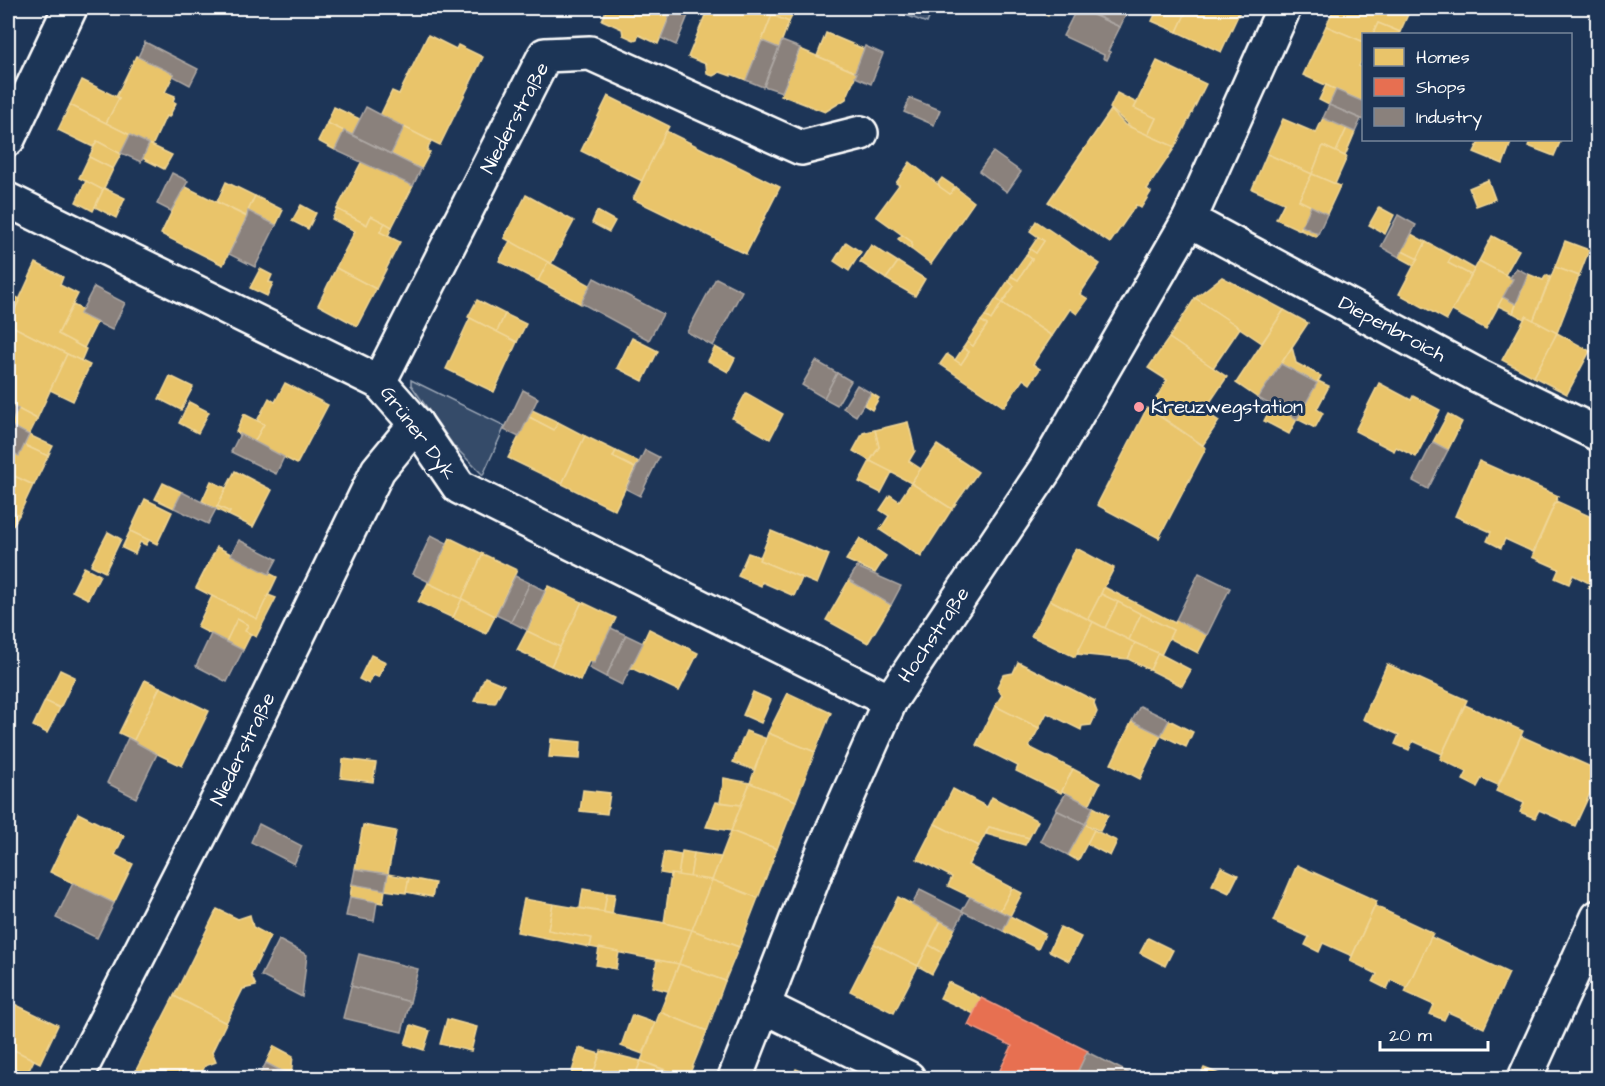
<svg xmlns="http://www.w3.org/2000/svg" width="1605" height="1086" font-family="'Architects Daughter',sans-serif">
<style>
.green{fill:#364b69;stroke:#9aa5b4;stroke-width:1.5}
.homes{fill:#e9c46a;stroke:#f0d697;stroke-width:1.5}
.shops{fill:#e76f51;stroke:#ee9a85;stroke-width:1.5}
.industry{fill:#8a817c;stroke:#ada7a3;stroke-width:1.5}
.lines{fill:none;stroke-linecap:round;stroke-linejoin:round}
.minor-casing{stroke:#fff;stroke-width:38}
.tertiary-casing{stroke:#fff;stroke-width:38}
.minor{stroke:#1d3557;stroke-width:33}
.tertiary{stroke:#1d3557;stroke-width:33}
.poi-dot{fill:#ff9aa2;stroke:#1d3557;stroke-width:2}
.labels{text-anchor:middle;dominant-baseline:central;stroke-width:6;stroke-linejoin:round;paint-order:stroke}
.street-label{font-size:20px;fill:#fff;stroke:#1d3557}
.poi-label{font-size:20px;fill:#fff;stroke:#1d3557;text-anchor:start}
</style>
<rect width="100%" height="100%" fill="#1d3557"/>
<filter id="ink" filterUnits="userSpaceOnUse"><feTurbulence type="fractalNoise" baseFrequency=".0167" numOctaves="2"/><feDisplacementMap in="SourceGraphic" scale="12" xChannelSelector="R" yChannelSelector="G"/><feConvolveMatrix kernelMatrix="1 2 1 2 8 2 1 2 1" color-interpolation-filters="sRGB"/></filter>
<g filter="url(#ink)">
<g class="green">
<polygon points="887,8 933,8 927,23"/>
<polygon points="411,380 505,426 483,475 453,445 411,385"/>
</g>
<g class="homes">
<polygon points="607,8 673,8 658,44 639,35 637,39 634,40 623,35 622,29 602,20"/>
<polygon points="708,8 754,8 772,15 746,80 731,74 731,76 720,72 713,76 707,74 706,64 688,57"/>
<polygon points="775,8 796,8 789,22 772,15"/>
<polygon points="1031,8 1052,8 1048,16"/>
<polygon points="1158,8 1188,8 1177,32 1152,21"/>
<polygon points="1188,8 1237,8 1241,9 1221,52 1177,32"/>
<polygon points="1334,8 1411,8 1400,32 1378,23 1373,34 1364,34 1364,42 1326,26"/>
<polygon points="772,15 789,22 779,48 762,41"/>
<polygon points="1378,23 1400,32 1399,34 1373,34"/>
<polygon points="1326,26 1364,42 1364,56 1359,66 1364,68 1364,102 1303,75"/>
<polygon points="826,33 864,49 855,72 817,56"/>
<polygon points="428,35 456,49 458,45 483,57 440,145 380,116 392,91 399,94"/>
<polygon points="800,49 857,73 846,99 825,112 781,95"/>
<polygon points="136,56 174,74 165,92 175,96 173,101 176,103 169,117 166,116 152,146 106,123 119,98 116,97"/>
<polygon points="1157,61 1206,84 1175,147 1148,135 1156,118 1134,108"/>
<polygon points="82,80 119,98 106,123 70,105"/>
<polygon points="1326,85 1336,90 1329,105 1319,100"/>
<polygon points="1117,93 1137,103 1134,108 1156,118 1148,135 1132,128 1110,108"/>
<polygon points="608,96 669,126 642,181 581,151"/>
<polygon points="70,105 130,135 121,154 97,141 93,147 58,130"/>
<polygon points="334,107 360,119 352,135 327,123"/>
<polygon points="1111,110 1125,125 1175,147 1147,189 1151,192 1141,208 1136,205 1110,243 1048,202"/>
<polygon points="1323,118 1347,128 1336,152 1323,146 1312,174 1267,154 1283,119 1316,133"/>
<polygon points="327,123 344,131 335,150 318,141"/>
<polygon points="404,127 431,141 427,151 430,152 421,169 391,154"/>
<polygon points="1347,128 1355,132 1345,156 1336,152"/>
<polygon points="666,131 780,187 746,254 633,199"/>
<polygon points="1480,140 1512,140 1503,164 1474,152"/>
<polygon points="1530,140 1561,140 1554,156 1528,146"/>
<polygon points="97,141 121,154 113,169 89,157"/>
<polygon points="149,144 172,155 164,169 142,158"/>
<polygon points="1323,146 1347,157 1335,184 1312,174"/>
<polygon points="1267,154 1312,174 1299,200 1311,206 1300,230 1276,219 1284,203 1252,189"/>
<polygon points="89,157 113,169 103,190 79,178"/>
<polygon points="362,161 413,186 392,227 371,216 367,225 337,209"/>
<polygon points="910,162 950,194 955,187 974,202 931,264 911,249 912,242 876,216 899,185 896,183"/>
<polygon points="1312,174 1340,186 1327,214 1299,200"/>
<polygon points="942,178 955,187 950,194 940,187 938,183"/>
<polygon points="1488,180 1495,199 1476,206 1469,188"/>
<polygon points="86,181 103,190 93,211 76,202"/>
<polygon points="226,182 255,196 246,216 217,202"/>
<polygon points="184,186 247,217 223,265 161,234"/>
<polygon points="104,188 125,198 116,218 95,207"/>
<polygon points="526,195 574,221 551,264 504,238"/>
<polygon points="255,196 283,210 276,225 248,211"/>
<polygon points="301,205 316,213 308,229 292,221"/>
<polygon points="1379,207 1394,215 1385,234 1369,225"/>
<polygon points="337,209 367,225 371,216 385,223 380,232 400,242 376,289 336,268 355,231 332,219"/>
<polygon points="597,211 615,221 609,232 592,223"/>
<polygon points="1036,221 1100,264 1080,294 1088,299 1077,314 1070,309 1052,336 1002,303 1014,286 1008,281 1011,276 1018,280 1032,259 1026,255 1030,249 1036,253 1044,241 1030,231"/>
<polygon points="385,223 392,227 388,236 380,232"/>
<polygon points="1302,226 1318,234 1316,237 1300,230"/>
<polygon points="1411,234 1426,242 1418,259 1402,251"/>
<polygon points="902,235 912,242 911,249 898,239"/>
<polygon points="1492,236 1519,250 1505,275 1479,261"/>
<polygon points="1038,237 1044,241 1036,253 1030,249"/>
<polygon points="510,241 548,262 538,281 499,261"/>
<polygon points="1565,241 1589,250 1579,276 1555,267"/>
<polygon points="846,242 861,252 849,271 834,261"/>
<polygon points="1426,242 1452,256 1448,263 1471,275 1447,320 1399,294"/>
<polygon points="871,245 898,262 886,279 860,262"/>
<polygon points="1402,251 1418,259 1414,265 1399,257"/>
<polygon points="1026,255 1032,259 1018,280 1011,276"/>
<polygon points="1452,256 1475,269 1471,275 1448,263"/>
<polygon points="1479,261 1513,279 1486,329 1452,311"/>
<polygon points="548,262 590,285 581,304 538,281"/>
<polygon points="898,262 925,279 915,296 886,279"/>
<polygon points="36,263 63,277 60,285 78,294 58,334 86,349 81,361 8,324"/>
<polygon points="1555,267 1579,276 1557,333 1533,321"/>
<polygon points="336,268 376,289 357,326 318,305"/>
<polygon points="260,269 272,275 269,282 273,283 267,296 250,288"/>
<polygon points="1528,274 1543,280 1546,275 1550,277 1533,321 1526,316 1524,319 1513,313"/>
<polygon points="1222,277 1284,310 1262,343 1195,298"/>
<polygon points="1008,281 1014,286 1002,303 996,299"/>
<polygon points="8,293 20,299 8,324"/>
<polygon points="1503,297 1516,304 1513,313 1498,306"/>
<polygon points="1195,298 1240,328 1213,368 1169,338"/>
<polygon points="996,299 1002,303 991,320 985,316"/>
<polygon points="477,300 505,314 497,332 468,317"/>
<polygon points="1002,303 1052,336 1033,364 1040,369 1030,384 1023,379 1004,407 940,364 947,354 961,364 969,352 963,348 967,342 973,346 987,325 981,321 985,316 991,320"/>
<polygon points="73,305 83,310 80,314 97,322 84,348 58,334"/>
<polygon points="1284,310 1308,323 1258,398 1236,383"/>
<polygon points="505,314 526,324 517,342 497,332"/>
<polygon points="1526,316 1557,333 1534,377 1502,360"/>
<polygon points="470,318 517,342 494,392 446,369"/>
<polygon points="981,321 987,325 973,346 967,342"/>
<polygon points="8,324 67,354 37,419 8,404"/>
<polygon points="1557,333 1590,351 1567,394 1534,377"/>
<polygon points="632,338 658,351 643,381 617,368"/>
<polygon points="1169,338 1227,377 1204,411 1219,421 1203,445 1150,409 1167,380 1148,368"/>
<polygon points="715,347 735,358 728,372 708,361"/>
<polygon points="1292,347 1296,363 1321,376 1317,383 1281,364"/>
<polygon points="963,348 969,352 961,364 955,360"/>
<polygon points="67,354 90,365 73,401 50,390"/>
<polygon points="170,376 193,387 181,410 159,399"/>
<polygon points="1318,381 1329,386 1317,409 1323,413 1315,428 1297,419"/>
<polygon points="285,383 328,405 297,464 254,442 264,424 257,421 269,398 275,402"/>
<polygon points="1379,383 1411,400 1413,396 1440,410 1416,457 1396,447 1394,451 1355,431"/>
<polygon points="746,393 783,414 770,439 732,418"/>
<polygon points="871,393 879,398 872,410 864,405"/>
<polygon points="189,402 209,412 198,433 179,423"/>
<polygon points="1272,405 1297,419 1289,434 1264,421"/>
<polygon points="1147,408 1206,448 1159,538 1097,505"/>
<polygon points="18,409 37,419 29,435 10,425"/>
<polygon points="532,410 558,422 554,430 529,417"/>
<polygon points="244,414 264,424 254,442 236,432"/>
<polygon points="1448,414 1462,422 1448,450 1433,442"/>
<polygon points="529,417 554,430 558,422 585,436 562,484 508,458"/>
<polygon points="908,422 915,451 909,461 921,469 911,483 870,461 879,447 875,430"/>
<polygon points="875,430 879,447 870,461 853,451 863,433"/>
<polygon points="29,435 53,446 48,456 24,445"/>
<polygon points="585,436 616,451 613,457 635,468 615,510 562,484"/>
<polygon points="24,445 48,456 34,485 10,474 8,480 8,450 19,456"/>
<polygon points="937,445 978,472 952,509 911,483"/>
<polygon points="616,451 639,462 635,468 613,457"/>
<polygon points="870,461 892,472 881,493 859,482"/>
<polygon points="1479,461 1558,496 1533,552 1505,539 1501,548 1487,541 1491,532 1455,516"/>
<polygon points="235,471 272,490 253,527 228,515 230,512 217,506"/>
<polygon points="10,474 33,485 19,515 8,509 8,480"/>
<polygon points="211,481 226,488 216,509 202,501"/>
<polygon points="163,483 182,492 174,508 155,499"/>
<polygon points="911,483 952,509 921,557 880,530 889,516 880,510 890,495 899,501"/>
<polygon points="145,499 172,512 157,544 130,531"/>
<polygon points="1556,501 1598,520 1598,565 1589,583 1573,575 1569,584 1555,578 1559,569 1532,557"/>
<polygon points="217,506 230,512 228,515 216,509"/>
<polygon points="8,509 19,515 12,527 8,524"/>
<polygon points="130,531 149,540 146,545 140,542 135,554 122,548"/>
<polygon points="771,531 829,555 817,584 759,560"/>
<polygon points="108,532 121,539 105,572 91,565"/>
<polygon points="450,538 483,554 462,599 428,583"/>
<polygon points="860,538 886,556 875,573 846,560"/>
<polygon points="217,547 277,577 257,619 196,588"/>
<polygon points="1076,548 1114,568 1088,619 1050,600"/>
<polygon points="748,553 760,557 759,560 802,578 794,596 762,582 761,586 738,576"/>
<polygon points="483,554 517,570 495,616 462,599"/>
<polygon points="1598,565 1598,592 1588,588"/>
<polygon points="84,567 100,575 88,599 72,591"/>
<polygon points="849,580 891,605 868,643 826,620"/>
<polygon points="428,583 462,599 453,618 418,602"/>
<polygon points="548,586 582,602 560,647 527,631"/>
<polygon points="1104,587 1175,623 1176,620 1207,635 1198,653 1169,638 1173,630 1101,594"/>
<polygon points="1101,594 1118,602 1105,628 1088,619"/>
<polygon points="268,595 276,598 256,637 245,631 248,625 237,619 226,642 197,627 212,596 257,619"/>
<polygon points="462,599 495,616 486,634 453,618"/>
<polygon points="1050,600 1093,622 1075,657 1031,636"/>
<polygon points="582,602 616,618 594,663 589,661 580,681 551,666"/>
<polygon points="1118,602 1141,614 1129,640 1105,628"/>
<polygon points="1141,614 1173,630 1161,655 1129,640"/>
<polygon points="237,619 248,625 245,631 251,634 243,650 226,642"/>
<polygon points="1093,622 1135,643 1128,659 1077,654"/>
<polygon points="649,629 698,653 679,691 631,668"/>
<polygon points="527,631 560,647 551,666 517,650"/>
<polygon points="1135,643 1158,653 1150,670 1128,659"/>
<polygon points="1158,653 1191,670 1182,686 1150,670"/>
<polygon points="371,655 386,662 378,677 373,675 369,684 359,679"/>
<polygon points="1018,662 1095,701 1094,704 1097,712 1091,725 1082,726 1081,730 1047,713 1039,728 995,706 1002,695 997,687 1003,675 1013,673"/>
<polygon points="1387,664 1467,700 1442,754 1413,741 1409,750 1395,744 1399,735 1363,719"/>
<polygon points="60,670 75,677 60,708 45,701"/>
<polygon points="485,677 504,685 495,703 474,701"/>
<polygon points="145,680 160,687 134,740 119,733"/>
<polygon points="160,687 209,711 182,766 133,742"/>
<polygon points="753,692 771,700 761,723 743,715"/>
<polygon points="788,693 831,713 815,752 768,733"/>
<polygon points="45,701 60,708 47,733 33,726"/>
<polygon points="1465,705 1523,731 1498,785 1482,778 1477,787 1463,780 1467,772 1440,759"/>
<polygon points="995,706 1039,728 1029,747 1073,769 1061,793 1016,771 1018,766 976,745"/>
<polygon points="1169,720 1193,732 1186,747 1161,735"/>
<polygon points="1132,721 1161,735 1140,779 1111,764"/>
<polygon points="746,731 767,739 754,770 733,762"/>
<polygon points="768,733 815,752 796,801 750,783"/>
<polygon points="1521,736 1598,770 1598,776 1575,826 1539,810 1535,818 1520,812 1524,803 1496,791"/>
<polygon points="551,739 581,742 580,759 549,757"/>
<polygon points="343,759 376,763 373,782 341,778"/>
<polygon points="1073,769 1100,783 1089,805 1062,791"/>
<polygon points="724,778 750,783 741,805 720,802"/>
<polygon points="750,783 796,801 777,849 731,831"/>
<polygon points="953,789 987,807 992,797 1038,821 1029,838 989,827 979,846 935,824"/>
<polygon points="583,790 610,793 607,814 580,811"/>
<polygon points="716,802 741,805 731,831 706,827"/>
<polygon points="1093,807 1108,815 1100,831 1085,824"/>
<polygon points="78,813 124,836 115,855 133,864 114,903 50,872"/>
<polygon points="935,824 979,846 968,865 1012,888 1000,911 948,886 952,877 917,859"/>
<polygon points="1085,824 1094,830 1078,861 1068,855"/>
<polygon points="363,825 396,831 388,874 355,869"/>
<polygon points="989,827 1029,838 1025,845 986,834"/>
<polygon points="1094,830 1117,841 1110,856 1087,844"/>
<polygon points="731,831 777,849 758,898 712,880"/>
<polygon points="682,851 694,853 690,878 678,876"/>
<polygon points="664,852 681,855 678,876 660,873"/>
<polygon points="694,853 721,857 712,880 690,878"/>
<polygon points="1297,865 1377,901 1352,956 1323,943 1319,952 1305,945 1309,937 1273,921"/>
<polygon points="1221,867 1238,875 1229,893 1212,885"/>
<polygon points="388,874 409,878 406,893 385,890"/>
<polygon points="671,874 712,880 692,930 664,923"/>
<polygon points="409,878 435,883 432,897 406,892"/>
<polygon points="712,880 758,898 739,947 692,930"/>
<polygon points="352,884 385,890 383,903 350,897"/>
<polygon points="1012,888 1022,893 1010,916 1000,911"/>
<polygon points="583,889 607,893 604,912 580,908"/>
<polygon points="607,893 615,894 612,914 604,912"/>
<polygon points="898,897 941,920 918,966 874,944"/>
<polygon points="524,899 553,904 548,930 592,938 590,947 517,932"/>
<polygon points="553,904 660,922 692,930 679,964 657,960 590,947 592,938 548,930"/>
<polygon points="1375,906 1433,933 1407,988 1391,980 1387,989 1373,982 1377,974 1350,961"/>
<polygon points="217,909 238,919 250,915 253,927 270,936 251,975 256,986 243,989 226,1023 174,996"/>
<polygon points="1010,916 1045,934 1038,949 1003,931"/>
<polygon points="941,921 955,928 943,953 929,945"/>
<polygon points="1060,927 1081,937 1069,961 1049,951"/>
<polygon points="692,930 739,947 725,981 679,964"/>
<polygon points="1431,937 1509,973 1484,1028 1448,1012 1444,1020 1430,1014 1434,1005 1405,992"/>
<polygon points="1148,938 1173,950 1165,966 1140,953"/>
<polygon points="874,944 918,966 894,1013 850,991"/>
<polygon points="929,945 943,953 932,974 918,966"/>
<polygon points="599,948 619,952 616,969 596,965"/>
<polygon points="657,960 679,964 668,991 652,987"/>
<polygon points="679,964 725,981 707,1031 660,1012"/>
<polygon points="948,982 981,998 974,1014 940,998"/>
<polygon points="174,996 226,1023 212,1052 216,1062 205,1066 199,1078 132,1078"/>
<polygon points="8,1001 58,1025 40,1063 8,1047"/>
<polygon points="660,1012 707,1031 688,1078 641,1061"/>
<polygon points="632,1015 655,1023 643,1054 621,1046"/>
<polygon points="447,1019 477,1027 471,1051 440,1044"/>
<polygon points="411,1025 430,1031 424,1050 405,1044"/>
<polygon points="274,1046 293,1056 291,1076 266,1063"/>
<polygon points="8,1047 34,1060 27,1074 8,1065"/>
<polygon points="579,1048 600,1054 592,1078 583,1078 571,1075"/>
<polygon points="601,1051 641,1061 634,1078 592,1078"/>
<polygon points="641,1061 684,1078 634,1078"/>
<polygon points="1204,1068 1229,1078 1199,1078"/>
<polygon points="796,1069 817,1078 792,1078"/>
</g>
<polygon class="shops" points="981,998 1088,1051 1074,1078 1011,1078 999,1072 1012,1046 968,1025"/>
<g class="industry">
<polygon points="673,8 691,8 676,45 661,38"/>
<polygon points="1077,8 1120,27 1108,51 1111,52 1107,60 1103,58 1104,55 1063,36"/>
<polygon points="1080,8 1129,8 1120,27"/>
<polygon points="762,41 779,48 763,87 746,80"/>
<polygon points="782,41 800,48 782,92 764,86"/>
<polygon points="145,42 198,69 190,85 173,76 174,74 138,57"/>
<polygon points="865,46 883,54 871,84 855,77 857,73 855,72"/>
<polygon points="1336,90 1364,102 1364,120 1329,105"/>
<polygon points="910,98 940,110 934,125 904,112"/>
<polygon points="1329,105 1361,119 1355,132 1323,118"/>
<polygon points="366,107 404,127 391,154 352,135"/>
<polygon points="344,131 421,169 413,186 335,150"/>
<polygon points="130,135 149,144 141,162 121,153"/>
<polygon points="993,152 1021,172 1007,192 979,171"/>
<polygon points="172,173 188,181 171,211 157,204"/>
<polygon points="1311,206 1327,214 1318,234 1302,226"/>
<polygon points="248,211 276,225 255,267 229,254 247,217"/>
<polygon points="1398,215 1416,225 1399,257 1381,247"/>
<polygon points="1516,268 1528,274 1516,304 1503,297 1513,279 1510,278"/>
<polygon points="594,278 663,314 649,340 581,303"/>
<polygon points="716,278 742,291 713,346 687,332"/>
<polygon points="94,287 125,303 112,330 80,314"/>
<polygon points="816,361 837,373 824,398 802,385"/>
<polygon points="1281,364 1317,383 1297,419 1258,398"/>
<polygon points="837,373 851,381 837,405 824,398"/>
<polygon points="857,385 871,393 856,416 843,408"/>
<polygon points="523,390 538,398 519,437 504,430"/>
<polygon points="8,404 18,409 10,425 8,424"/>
<polygon points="8,424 29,435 19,456 8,450"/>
<polygon points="240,434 284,457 276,474 231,452"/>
<polygon points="1433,442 1448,450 1428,489 1413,481"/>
<polygon points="645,450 659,457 640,496 626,489"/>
<polygon points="182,492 216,509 208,524 174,508"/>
<polygon points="431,535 447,543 429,582 413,574"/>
<polygon points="239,540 277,559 269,574 231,555"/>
<polygon points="857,567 901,586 891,605 849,580"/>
<polygon points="1199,573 1230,588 1207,635 1176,620"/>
<polygon points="515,576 530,583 511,622 496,615"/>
<polygon points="530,583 545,591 527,630 511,622"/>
<polygon points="611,628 626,635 606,677 589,668 592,662 594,663"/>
<polygon points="211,634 243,650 227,682 196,666"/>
<polygon points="626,635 643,643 622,685 606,677"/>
<polygon points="1140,706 1169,720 1161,735 1132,721"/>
<polygon points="128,738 157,754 136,798 107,783"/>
<polygon points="1066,793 1093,807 1085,824 1056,810"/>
<polygon points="1056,810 1085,824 1068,855 1040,841"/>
<polygon points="259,824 302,846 294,864 251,842"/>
<polygon points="355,869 388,874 385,890 352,884"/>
<polygon points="73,883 114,903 97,938 56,918"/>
<polygon points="920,890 964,912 955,928 912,905"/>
<polygon points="350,897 377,902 374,921 346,916"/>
<polygon points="970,897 1010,916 1003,931 962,911"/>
<polygon points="279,940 307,955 302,997 261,976"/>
<polygon points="359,954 418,969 410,1002 351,986"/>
<polygon points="351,986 410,1002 402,1032 343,1018"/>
<polygon points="1087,1052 1139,1078 1075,1078"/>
<polygon points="266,1063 291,1076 291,1078 258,1078"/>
</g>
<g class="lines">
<g class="minor-casing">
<g id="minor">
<polyline points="8,139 70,8"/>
<polyline points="8,200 379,382 416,424 459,487 890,701"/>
<polyline points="1189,220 1477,375 1598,434"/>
<polyline points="379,382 545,55 590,53 801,148 861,133"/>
<polyline points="763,1006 908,1078"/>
<polyline points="76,1078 222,792 378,470 416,424"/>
<polyline points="1525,1078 1598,917"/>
</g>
</g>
<g class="tertiary-casing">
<polyline id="tertiary" points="735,1078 824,850 890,701 1046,468 1189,220 1284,8"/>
</g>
<use href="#minor" class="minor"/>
<use href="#tertiary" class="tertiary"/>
</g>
</g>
<circle class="poi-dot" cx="1139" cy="407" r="6"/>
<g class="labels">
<g class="street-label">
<text transform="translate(515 118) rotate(-62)">Niederstraße</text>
<text transform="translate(1392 329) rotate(28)">Diepenbroich</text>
<text transform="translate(418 433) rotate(53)">Grüner Dyk</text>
<text transform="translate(934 635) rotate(-56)">Hochstraße</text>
<text transform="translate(243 749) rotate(-64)">Niederstraße</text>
</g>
<g class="poi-label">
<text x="1151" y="407">Kreuzwegstation</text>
</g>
</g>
<rect width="1605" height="1086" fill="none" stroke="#1d3557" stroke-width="30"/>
<rect x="15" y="15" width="1575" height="1056" fill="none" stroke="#fff" stroke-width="2" filter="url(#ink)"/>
<rect x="1362" y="33" width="210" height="108" fill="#1d3557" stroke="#77869a" stroke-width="1.5"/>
<rect x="1374" y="48" width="30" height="18" fill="#e9c46a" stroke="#77869a" stroke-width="1.5"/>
<text x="1416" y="63" font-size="18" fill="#ffffff">Homes</text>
<rect x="1374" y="78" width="30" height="18" fill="#e76f51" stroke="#77869a" stroke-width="1.5"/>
<text x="1416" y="93" font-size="18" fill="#ffffff">Shops</text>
<rect x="1374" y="108" width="30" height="18" fill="#8a817c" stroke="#77869a" stroke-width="1.5"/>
<text x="1416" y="123" font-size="18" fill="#ffffff">Industry</text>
<path d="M1380 1041v9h108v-9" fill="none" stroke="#ffffff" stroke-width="3"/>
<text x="1389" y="1041" font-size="18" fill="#ffffff" stroke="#1d3557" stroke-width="4.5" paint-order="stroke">20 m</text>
</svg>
